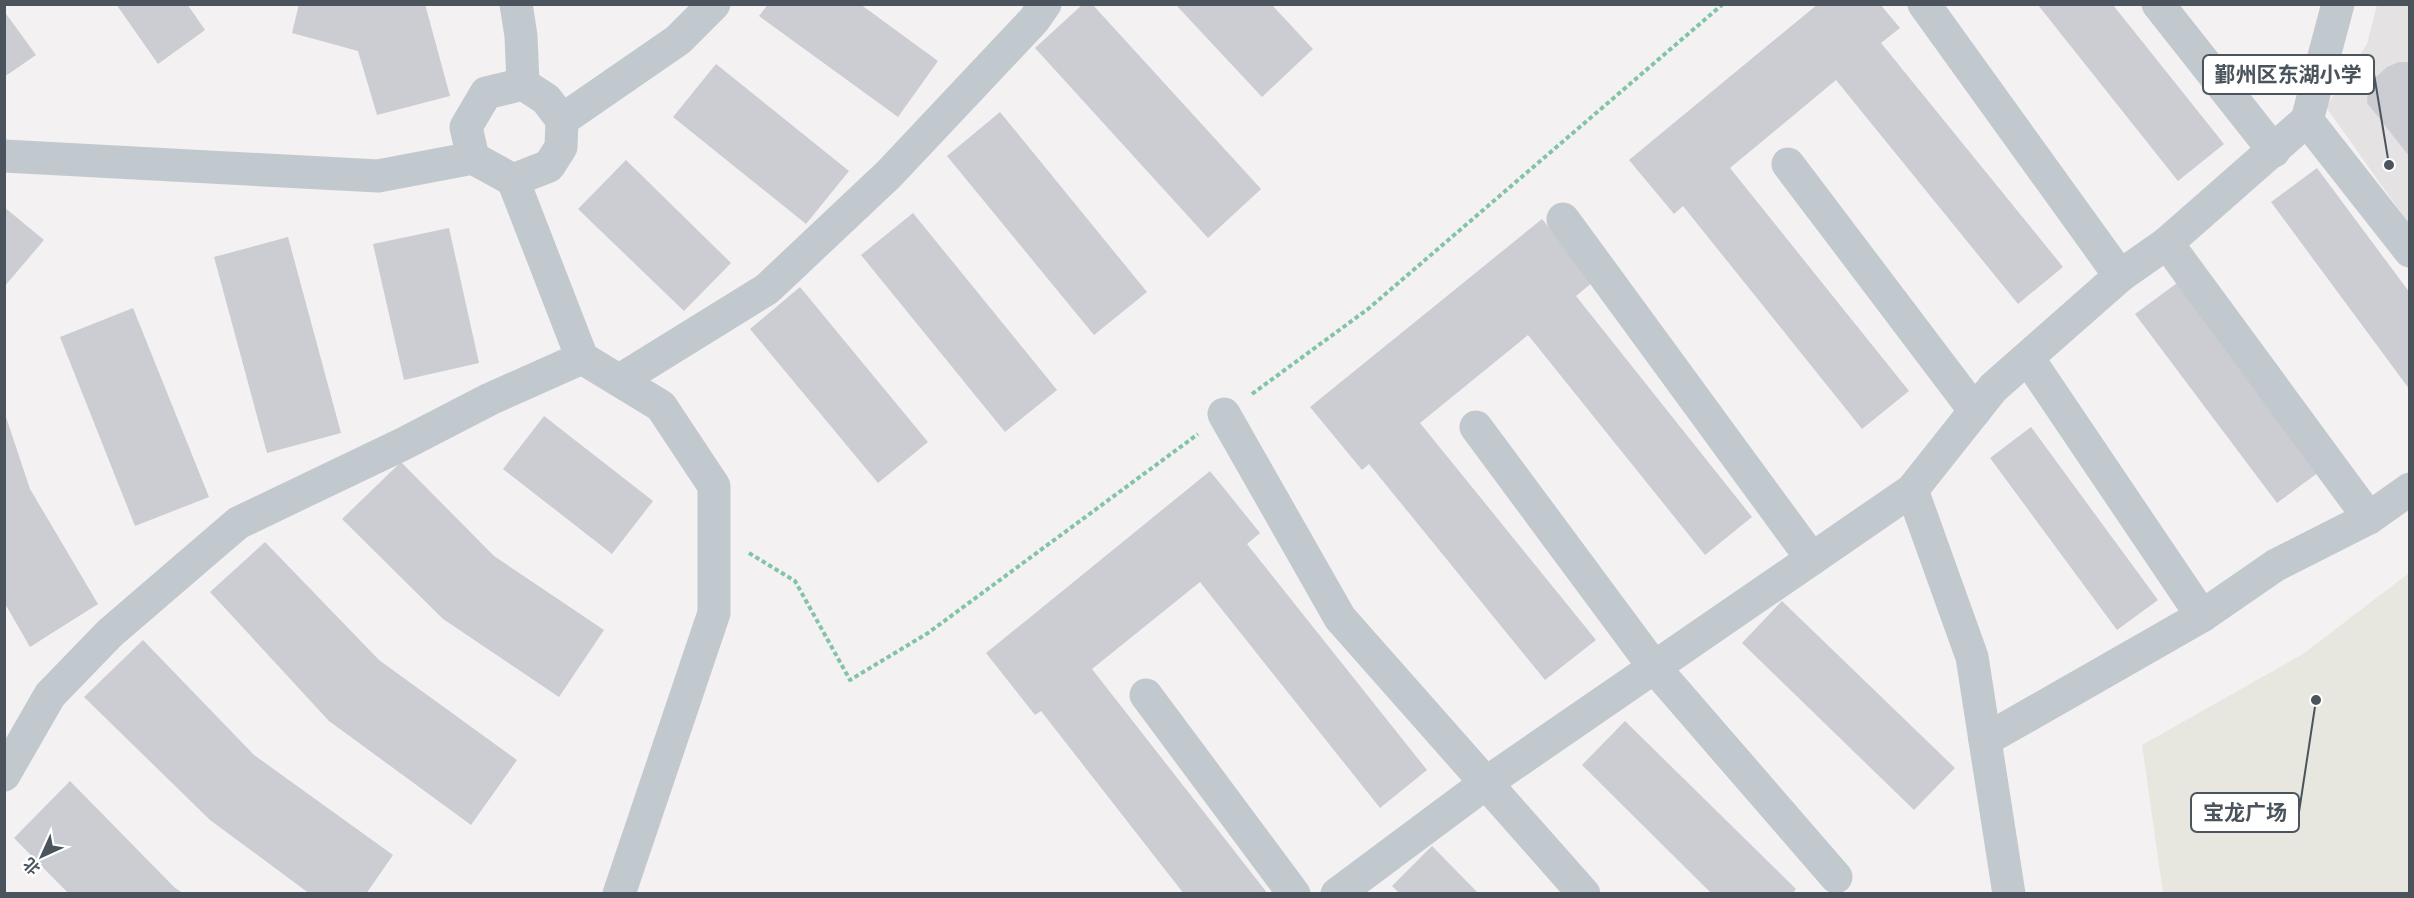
<svg xmlns="http://www.w3.org/2000/svg" width="2414" height="898" font-family="'DM Sans','Noto Sans SC',sans-serif">
<style>
.commercial{fill:#e8e7df}
.education{fill:#e4e2e2}
.building{fill:#cccdd3}
.lines{fill:none;stroke-linecap:round;stroke-linejoin:round}
.path{stroke:#82c4a5;stroke-width:4;stroke-dasharray:4.5 3;stroke-linecap:butt}
.minor{stroke:#c1c8ce;stroke-width:33}
.leader{fill:none;stroke:#4b545c;stroke-width:2}
.callout-dot{fill:#4b545c;stroke:#fff;stroke-width:2}
.callout{fill:#fff;stroke:#4b545c;stroke-width:2}
.callout-label{font-size:21px;text-anchor:middle;font-weight:bold;fill:#4b545c}
</style>
<rect width="100%" height="100%" fill="#f3f1f1"/>
<polygon class="commercial" points="2409,573 2409,893 2163,893 2142,745 2303,654"/>
<polygon class="education" points="2377,5 2409,5 2409,224 2326,107 2367,44"/>
<g class="building">
<polygon points="116,4 187,4 205,30 158,64"/>
<polygon points="299,4 425,4 450,96 377,115 358,51 292,33"/>
<polygon points="768,4 860,4 938,61 898,117 759,16"/>
<polygon points="1083,4 1092,4 1261,189 1208,238 1035,48"/>
<polygon points="1175,4 1271,4 1313,49 1262,97"/>
<polygon points="1818,4 1880,4 1900,28 1881,43 2063,267 2018,304 1836,80 1730,168 1909,391 1862,429 1683,206 1674,214 1629,160"/>
<polygon points="2038,5 2113,5 2224,144 2178,181"/>
<polygon points="4,11 36,55 4,77"/>
<polygon points="2399,62 2410,62 2410,157 2367,103 2368,88 2373,80 2387,67"/>
<polygon points="716,64 849,171 806,224 673,117"/>
<polygon points="1000,112 1147,292 1094,335 947,156"/>
<polygon points="626,160 731,263 684,311 578,209"/>
<polygon points="2317,168 2410,293 2410,390 2271,202"/>
<polygon points="4,207 44,240 4,287"/>
<polygon points="913,213 1057,390 1005,432 861,255"/>
<polygon points="1542,219 1593,282 1576,296 1752,517 1705,555 1528,335 1420,423 1596,640 1545,680 1369,464 1362,470 1310,407"/>
<polygon points="449,228 479,363 404,380 373,244"/>
<polygon points="288,237 341,433 267,453 214,257"/>
<polygon points="2177,283 2319,472 2277,503 2135,314"/>
<polygon points="800,287 928,442 878,483 750,329"/>
<polygon points="133,308 209,497 135,526 60,337"/>
<polygon points="5,414 30,489 98,604 30,647 4,602"/>
<polygon points="544,416 653,501 612,554 503,469"/>
<polygon points="2031,427 2158,600 2117,630 1990,458"/>
<polygon points="401,462 494,556 604,630 559,697 443,619 342,519"/>
<polygon points="1210,471 1260,533 1247,544 1427,770 1380,808 1200,582 1092,669 1268,894 1184,894 1041,711 1035,715 986,653"/>
<polygon points="265,542 379,660 517,760 471,825 329,721 210,592"/>
<polygon points="1782,601 1955,768 1914,810 1742,643"/>
<polygon points="143,640 254,755 393,855 366,894 310,894 210,820 84,697"/>
<polygon points="1625,721 1796,889 1792,894 1712,894 1582,765"/>
<polygon points="70,781 174,887 184,894 69,894 14,838"/>
<polygon points="1432,846 1479,894 1400,894 1392,886"/>
</g>
<g class="lines">
<g class="path">
<polyline points="1252,394 1368,309 1723,4"/>
<polyline points="749,553 795,581 850,680 928,633 1198,434"/>
</g>
<g class="minor">
<polyline points="516,4 521,36 523,84"/>
<polyline points="1924,4 2120,276"/>
<polyline points="2158,4 2274,151"/>
<polygon points="523,84 546,99 562,120 561,147 549,166 513,180 473,158 466,127 486,93"/>
<polyline points="562,120 678,40 714,4"/>
<polyline points="2307,120 2410,251"/>
<polyline points="4,156 378,176 473,158"/>
<polyline points="1788,164 1975,411"/>
<polyline points="513,180 582,358 661,406 714,486 714,613 619,894"/>
<polyline points="1563,219 1812,559"/>
<polyline points="2167,243 2369,518"/>
<polyline points="2028,358 2202,616"/>
<polyline points="620,380 767,289 889,174 1034,20 1045,4"/>
<polyline points="1224,414 1340,618 1584,894"/>
<polyline points="1476,427 1654,667 1836,877"/>
<polyline points="1912,490 1972,657 2009,894"/>
<polyline points="1146,695 1294,894"/>
<polyline points="1985,740 2202,616 2276,565 2369,518 2410,489"/>
<polyline points="4,775 50,695 110,633 238,523 403,444 490,399 582,358"/>
<polyline points="1337,894 1486,783 1912,490 1993,388 2120,276 2167,243 2307,120 2338,4"/>
</g>
</g>
<path class="leader" d="M2389 165L2374 74M2316 700L2299 812"/>
<g class="callout-dot">
<circle cx="2389" cy="165" r="6"/>
<circle cx="2316" cy="700" r="6"/>
</g>
<g class="callout">
<rect x="2203" y="55" width="171" height="39" rx="6"/>
<rect x="2191" y="793" width="108" height="39" rx="6"/>
</g>
<g class="callout-label">
<text x="2288" y="82">鄞州区东湖小学</text>
<text x="2245" y="820">宝龙广场</text>
</g>
<rect width="2414" height="898" fill="none" stroke="#4b545c" stroke-width="12"/>
<g transform="translate(42 856) rotate(225)" stroke="#ffffff" stroke-width="4.5" paint-order="stroke">
<path d="M0-4.5L10 22L0 15L-10 22Z" fill="#4b545c"/>
<text y="-9" font-size="16" font-weight="bold" text-anchor="middle" fill="#4b545c">北</text>
</g>
</svg>
